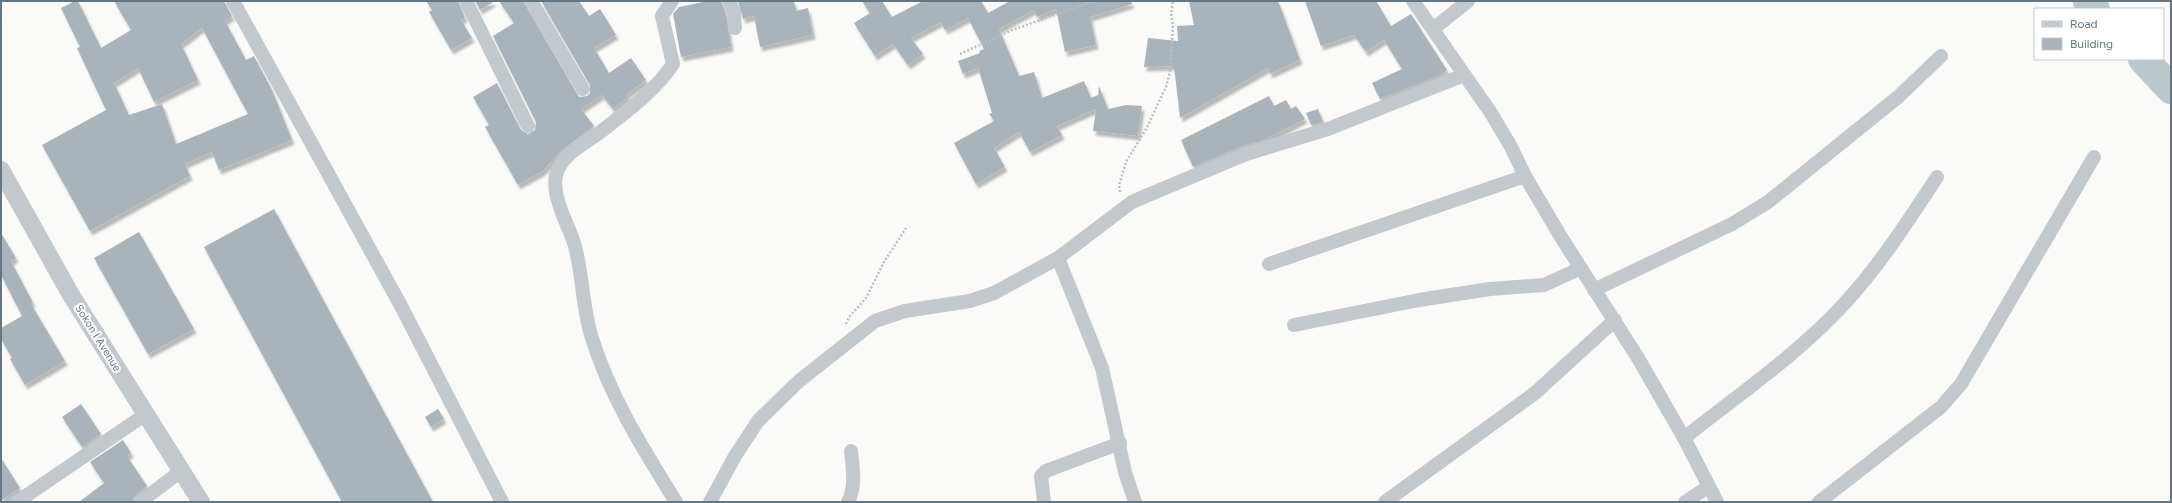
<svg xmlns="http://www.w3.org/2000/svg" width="2172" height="503" font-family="Figtree,sans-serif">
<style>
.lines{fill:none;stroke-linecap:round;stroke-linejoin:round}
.river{stroke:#bbc7cb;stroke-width:30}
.building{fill:#aab3b9;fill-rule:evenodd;filter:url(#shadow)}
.path{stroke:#bbbfc2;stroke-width:2.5;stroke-dasharray:2 2;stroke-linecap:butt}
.minor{stroke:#c3c8cc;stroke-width:14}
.tertiary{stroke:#c3c8cc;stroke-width:18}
.labels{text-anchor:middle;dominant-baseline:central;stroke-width:4;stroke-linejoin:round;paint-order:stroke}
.street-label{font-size:11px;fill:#657683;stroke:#fff}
</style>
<defs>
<filter id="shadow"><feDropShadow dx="2.5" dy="4.5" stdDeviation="1" flood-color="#0004"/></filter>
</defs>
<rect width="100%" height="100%" fill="#fafaf8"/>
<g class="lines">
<g class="river">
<polyline points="2088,1 2095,9"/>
<polyline points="2143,59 2171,89"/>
</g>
</g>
<g class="building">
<path d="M75,1H78L101,48L131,30L114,1H224L232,16L225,21L246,60L254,56L272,90L292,140L219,170L212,152L185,164L190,176L90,231L42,145L106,110L77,48L80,47L61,8ZM202,28L248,114L176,144L162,104L129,115L114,83L138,68L154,102L198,80L181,44Z"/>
<polygon points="426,1 458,1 465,18 461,20 472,38 451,50 429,12 432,10"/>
<polygon points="475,1 495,1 480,10"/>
<polygon points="499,1 523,1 579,97 587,96 590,93 590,85 541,1 579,1 589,16 600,9 616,35 594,48 609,73 631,58 646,80 626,95 628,97 613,109 602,95 581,109 594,126 562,150 543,171 518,185 485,127 489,125 473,97 497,83 521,130 528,134 535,130 536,122 493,36 514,23"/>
<polygon points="708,1 721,1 726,14 731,47 681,57 673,14 679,7"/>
<polygon points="738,1 794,1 796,11 808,8 813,35 760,47 754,16 743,19"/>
<polygon points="862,1 882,1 892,17 923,1 981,1 988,13 1010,1 1131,1 1132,4 1090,17 1096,45 1065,52 1056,9 1037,17 1034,10 999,29 1019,76 1034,72 1042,98 1084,81 1091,98 1098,95 1099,86 1108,109 1126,105 1142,106 1138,136 1093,131 1096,109 1057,126 1062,135 1030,152 1019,132 994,148 1005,167 976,184 954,143 994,121 989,114 992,113 978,68 963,74 958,61 980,53 979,51 984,49 968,18 945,30 941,22 911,38 923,54 908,65 893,44 875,56 854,23 870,13"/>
<polygon points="1189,1 1278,1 1300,60 1270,74 1268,68 1180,118 1174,66 1144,67 1148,38 1178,41 1177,26 1194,25"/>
<polygon points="1305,1 1376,1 1391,26 1411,14 1447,70 1439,76 1380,99 1372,83 1402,69 1384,40 1366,52 1354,35 1321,46"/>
<polygon points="1269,96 1274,106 1286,100 1291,109 1296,106 1305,119 1264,140 1243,146 1193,167 1181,140"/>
<polygon points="1318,109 1323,122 1311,125 1306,113"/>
<polygon points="274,209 433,502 342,502 204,247"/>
<polygon points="139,232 194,329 148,354 94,258"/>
<polygon points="1,233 16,258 11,261 33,303 31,304 65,361 25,385 10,359 12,358 1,339 1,328 22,316 1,275"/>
<polygon points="81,404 101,434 82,447 62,417"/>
<polygon points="438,409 444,419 431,427 425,417"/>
<polygon points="123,440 131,453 127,456 147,486 135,495 132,502 79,502 104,483 90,462"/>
<polygon points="1,458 20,488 1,501"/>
</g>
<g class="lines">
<g class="path">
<polyline points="960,54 1012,30 1094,1"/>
<polyline points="1120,192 1119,185 1126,162 1146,129 1166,87 1170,72 1173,25 1171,14 1173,1"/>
<polyline points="846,324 850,316 866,298 884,262 906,228"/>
</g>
<g class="minor">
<polyline points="233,1 400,304 502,502"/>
<polyline points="466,1 528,126"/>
<polyline points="531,1 583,89"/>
<path d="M672,1L662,16L673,64C656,90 627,111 603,130C589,141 568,151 559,167C547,190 567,221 574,243C583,273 582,305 591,335C609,395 643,449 676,502"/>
<polyline points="729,1 734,12 735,28"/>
<polyline points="1413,1 1491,113 1511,147 1525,176 1561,237 1638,358 1684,438 1717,502"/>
<polyline points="1433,29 1468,1"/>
<polyline points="1058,258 1102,368 1125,472 1135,502"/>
<polyline points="1269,264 1525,176"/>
<polyline points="1594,290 1732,224 1768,202 1898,97 1941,56"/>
<polyline points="1294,325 1419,300 1490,289 1544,285 1581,268"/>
<path d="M1684,438C1738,395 1797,355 1844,304C1880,265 1908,221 1937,177"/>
<polyline points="17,502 146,414"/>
<polyline points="140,502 181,471"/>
<polyline points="710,502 735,456 758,421 799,381 875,321 905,311 970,301 994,293 1058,258 1132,202 1141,198 1246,154 1328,129 1464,75"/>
<path d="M848,502C856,486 853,469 851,451"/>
<polyline points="1044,502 1041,476 1046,471 1120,443"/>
<polyline points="1385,502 1535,393 1615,320"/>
<polyline points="1685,502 1708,487"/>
<polyline points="1819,502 1941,407 1961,384 2094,157"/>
</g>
<polyline class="tertiary" points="1,170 71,295 201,502"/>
</g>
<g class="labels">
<g class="street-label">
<text transform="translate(98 338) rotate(58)">Sokon I Avenue</text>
</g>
</g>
<rect width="2172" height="503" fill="none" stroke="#657683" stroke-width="4"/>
<rect x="2034" y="8" width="130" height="52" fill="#ffffff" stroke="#c1c8cd"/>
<rect x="2042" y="21" width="20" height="6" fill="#c3c8cc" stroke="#c1c8cd"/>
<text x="2070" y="28" font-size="12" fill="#657683">Road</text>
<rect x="2042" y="38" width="20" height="12" fill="#aab3b9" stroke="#c1c8cd"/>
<text x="2070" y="48" font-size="12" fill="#657683">Building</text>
</svg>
